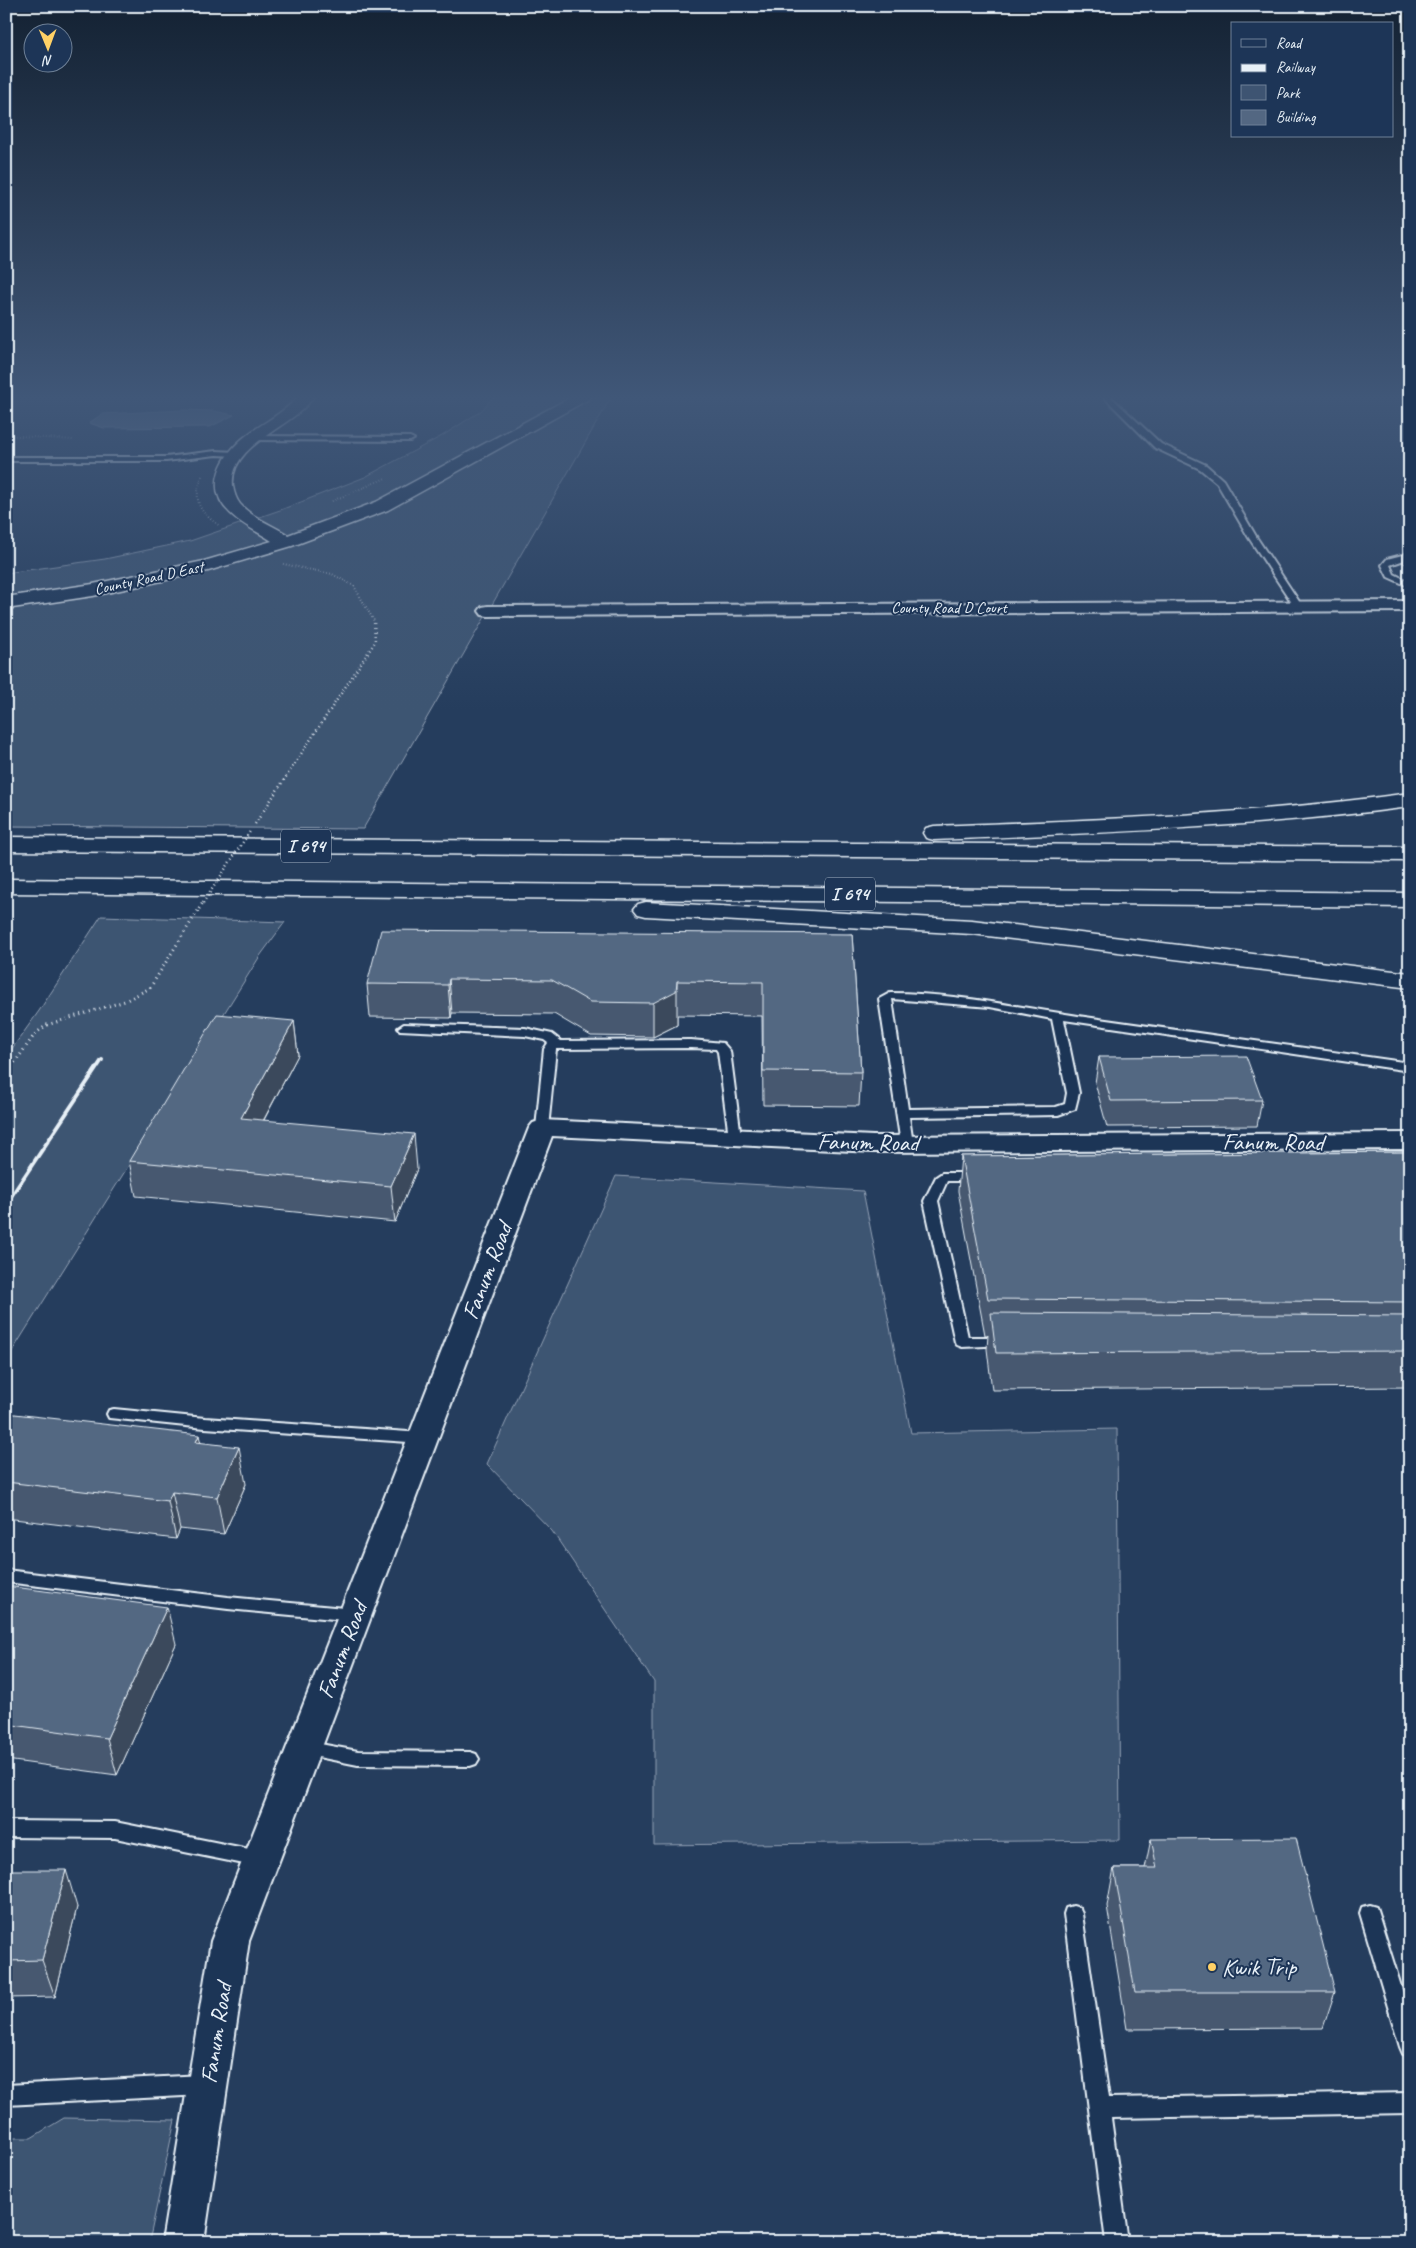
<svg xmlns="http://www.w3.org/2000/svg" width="1416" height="2248" font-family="Caveat,sans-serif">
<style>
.green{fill:#3e5472;stroke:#93a2b5}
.water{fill:#657890;stroke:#99a8ba}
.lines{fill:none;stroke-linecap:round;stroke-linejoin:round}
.service-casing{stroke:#e8f1f8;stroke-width:4}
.minor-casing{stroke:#e8f1f8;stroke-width:4}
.tertiary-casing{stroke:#e8f1f8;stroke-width:3}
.motorway-casing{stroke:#e8f1f8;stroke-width:3}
.path-far2{stroke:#e8f1f8;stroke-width:2;stroke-dasharray:0.5 2.5;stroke-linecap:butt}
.path-far1{stroke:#e8f1f8;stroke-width:2.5;stroke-dasharray:1 3;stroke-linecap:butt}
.path{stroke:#e8f1f8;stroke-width:3;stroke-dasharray:1 4;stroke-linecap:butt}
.service{fill:#1d3557;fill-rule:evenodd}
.minor{fill:#1d3557;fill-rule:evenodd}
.tertiary{fill:#1d3557;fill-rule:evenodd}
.motorway{fill:#1d3557;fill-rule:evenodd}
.rail{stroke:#e8f1f8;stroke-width:4}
.path-bridge-far1{stroke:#e8f1f8;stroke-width:2.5;stroke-dasharray:1 3;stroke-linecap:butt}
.path-bridge{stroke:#e8f1f8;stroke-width:3;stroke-dasharray:1 4;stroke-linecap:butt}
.wall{fill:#475970;stroke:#e8f1f8}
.shaded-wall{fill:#3a485b;stroke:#e8f1f8}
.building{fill:#536782;stroke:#e8f1f8}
.poi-dot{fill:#ffd166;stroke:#1d3557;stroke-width:2}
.labels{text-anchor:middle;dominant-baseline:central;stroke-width:4;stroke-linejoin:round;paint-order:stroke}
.far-street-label{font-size:16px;fill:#e8f1f8;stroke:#1d3557}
.shield{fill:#1d3557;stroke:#abb9c8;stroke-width:1}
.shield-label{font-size:19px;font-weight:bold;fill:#e8f1f8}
.near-street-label{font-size:24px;fill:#e8f1f8;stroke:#1d3557}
.near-poi-label{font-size:24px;fill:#e8f1f8;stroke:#1d3557;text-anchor:start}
</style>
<rect width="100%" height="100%" fill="#253d5d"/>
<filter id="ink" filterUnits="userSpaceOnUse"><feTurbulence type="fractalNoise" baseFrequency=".02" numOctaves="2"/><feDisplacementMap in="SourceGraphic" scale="10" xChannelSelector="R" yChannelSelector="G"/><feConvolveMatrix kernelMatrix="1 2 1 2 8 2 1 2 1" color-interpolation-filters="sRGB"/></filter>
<g filter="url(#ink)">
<g class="green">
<polygon points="495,396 612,396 363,829 6,826 6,573 105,559 190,541 283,509 365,477 442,436 481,411"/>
<polygon points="101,916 285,922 260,956 6,1361 6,1057 39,1011"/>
<polygon points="616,1176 863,1191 911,1433 1117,1429 1120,1840 654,1845 654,1682 552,1531 487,1464"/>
<polygon points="64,2118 175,2120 149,2242 6,2242 6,2138 31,2138"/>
</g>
<polygon class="water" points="184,410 214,411 234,415 210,427 104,428 89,423 102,414"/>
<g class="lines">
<g class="service-casing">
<g id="service">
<polygon points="1103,396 1110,396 1161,444 1206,465 1223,480 1257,538 1302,606 1301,608 1294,606 1249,538 1217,483 1200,469 1155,448"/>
<polygon points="254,436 410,437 414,439 410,441 251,440 251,436"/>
<polygon points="216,451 236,452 240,454 236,456 216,455 166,461 6,461 6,457 166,457"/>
<polygon points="1410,553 1410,558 1390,565 1394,574 1410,582 1410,587 1388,577 1382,565 1387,559"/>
<path d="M890,993C954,993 1016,1007 1078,1016C1189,1032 1299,1047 1410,1063V1071L1064,1020L1079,1093L1075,1109L1058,1115L909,1117L913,1144L907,1148L901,1144L879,999ZM892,999L990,1007L1052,1019L1067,1093L1065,1104L1056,1107L908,1109Z"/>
<polygon points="404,1024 525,1028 552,1034 561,1041 691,1040 723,1043 730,1051 741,1137 735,1141 729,1137 718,1052 716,1049 691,1048 556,1049 548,1128 542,1132 536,1128 544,1049 548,1043 544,1040 525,1036 400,1030 398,1028"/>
<polygon points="942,1173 975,1173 981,1177 975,1181 947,1181 938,1201 968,1337 1003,1337 1008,1339 1010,1342 1008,1345 962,1347 957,1345 955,1342 924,1201 936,1177"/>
<polygon points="114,1409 205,1418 423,1433 428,1434 430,1438 428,1442 423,1443 205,1428 109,1418 107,1414 109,1410"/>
<polygon points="6,1570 228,1597 355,1609 361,1610 363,1615 361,1620 355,1621 228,1609 6,1582"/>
<polygon points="304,1741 358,1751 470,1752 476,1754 479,1759 476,1764 470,1766 358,1765 298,1753 295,1748 298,1743"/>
<polygon points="6,1821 115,1822 259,1851 265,1853 268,1859 265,1865 259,1867 115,1838 6,1837"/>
<polygon points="1369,1905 1376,1907 1378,1913 1410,2015 1410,2056 1403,2054 1400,2047 1360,1913 1362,1907"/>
<polygon points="1073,1906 1080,1908 1082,1914 1109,2098 1410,2093 1410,2113 1111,2118 1128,2242 1106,2242 1064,1914 1066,1908"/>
<polygon points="203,2075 210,2078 213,2085 210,2092 203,2095 6,2105 6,2085"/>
</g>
</g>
<g class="minor-casing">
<g id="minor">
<polygon points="1410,601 1410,611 488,616 482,615 479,611 482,607 488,606"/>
<polygon points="542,1120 873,1136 1410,1133 1410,1149 873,1152 552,1136 249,1941 204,2242 162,2242 211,1941 529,1128 533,1123"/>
</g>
</g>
<g class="tertiary-casing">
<path id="tertiary" d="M299,396H314C294,428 229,443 233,486C234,492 236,499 240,504C252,518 273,525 288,535L376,502L573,396H592L589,399L388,510L292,546L208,571L93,596L6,609V597L93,584L204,561L272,541C258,532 242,525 230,513C203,488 222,454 247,435C264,422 284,413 299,396Z"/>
</g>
<g class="motorway-casing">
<g id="motorway">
<path d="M1410,793V807C1252,828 1093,833 934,840L926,838L923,833L926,828L934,826C1093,820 1252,815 1410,793Z"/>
<polygon points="6,837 1410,847 1410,861 6,851"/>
<polygon points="6,879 1410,893 1410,907 6,893"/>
<polygon points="646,902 972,920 1410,973 1410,988 972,934 646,916 638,914 634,909 638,904"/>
</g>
</g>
<g class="path-far2">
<polyline points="6,396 25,396"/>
<polyline points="6,435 73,440"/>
<path d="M202,476C193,502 198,511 220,526"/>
<polyline points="332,501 386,478"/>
<polyline points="283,564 332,574 354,586 374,621"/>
</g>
<polyline class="path-far1" points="255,824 375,642 374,620"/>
<polyline class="path" points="6,1075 35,1034 47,1025 125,1001 150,988 199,909"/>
<use href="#service" class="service"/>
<use href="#minor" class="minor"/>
<use href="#tertiary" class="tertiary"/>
<use href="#motorway" class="motorway"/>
<polyline class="rail" points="6,1204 102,1060"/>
<polyline class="path-bridge-far1" points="203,903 251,830"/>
<polyline class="path-bridge" points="199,909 204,901"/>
</g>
<g class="wall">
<polygon points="1407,542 1410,542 1410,566 1403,563"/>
<polygon points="852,934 861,1072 859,1106 763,1105 762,1016 677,1015 677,1025 653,1037 591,1036 554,1014 452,1013 451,1018 370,1017 367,984"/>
<polygon points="294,1021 298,1055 264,1120 417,1169 395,1222 136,1196 129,1161"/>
<polygon points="1099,1057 1262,1100 1257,1126 1107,1127 1095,1083"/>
<polygon points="1410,1152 1410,1387 992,1390 987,1349 988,1335 985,1335 958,1191 961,1156"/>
<polygon points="6,1413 201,1442 246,1484 224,1534 180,1529 176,1539 6,1518"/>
<polygon points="6,1586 176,1644 117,1775 6,1760"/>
<polygon points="1151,1839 1335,1992 1323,2028 1127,2029 1107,1906 1114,1868 1145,1868"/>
<polygon points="6,1870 77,1907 55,1997 6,1998"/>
</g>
<g class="shaded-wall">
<polygon points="449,979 452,1013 451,1018 448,985"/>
<polygon points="677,981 677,1025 653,1037 653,1003"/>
<polygon points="294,1021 298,1055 246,1153 241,1118"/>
<polygon points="414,1134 417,1169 395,1222 391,1186"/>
<polygon points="199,1435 207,1472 196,1442"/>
<polygon points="239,1447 246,1484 224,1534 217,1497"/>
<polygon points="172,1492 180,1529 176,1539 168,1501"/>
<polygon points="167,1607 176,1644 117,1775 107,1738"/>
<polygon points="66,1870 77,1907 55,1997 42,1960"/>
</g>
<g class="building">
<polygon points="381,930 852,934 861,1072 763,1071 763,982 677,981 676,991 653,1003 590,1002 552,980 449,979 448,985 367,984"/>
<polygon points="217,1014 294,1021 241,1118 414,1134 391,1186 129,1161"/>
<polygon points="1246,1056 1262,1100 1111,1101 1099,1057"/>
<polygon points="1410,1152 1410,1302 988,1299 961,1156"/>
<polygon points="991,1313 1410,1316 1410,1351 996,1353"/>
<polygon points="6,1413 199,1435 196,1442 239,1447 217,1497 172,1492 168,1501 6,1482"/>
<polygon points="6,1586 167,1607 107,1738 6,1724"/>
<polygon points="1296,1838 1335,1992 1135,1992 1114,1868 1157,1868 1151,1839"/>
<polygon points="6,1870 66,1870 42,1960 6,1961"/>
</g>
</g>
<linearGradient id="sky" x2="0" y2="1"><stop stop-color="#142233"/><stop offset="0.56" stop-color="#405778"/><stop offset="1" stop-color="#405778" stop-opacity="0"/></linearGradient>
<rect width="1416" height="710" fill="url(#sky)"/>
<circle class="poi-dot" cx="1212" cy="1967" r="5"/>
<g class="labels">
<g class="far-street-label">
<text transform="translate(149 578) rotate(-12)">County Road D East</text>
<text x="949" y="608">County Road D Court</text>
</g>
<g class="shield">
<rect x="281" y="829.5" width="50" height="33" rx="4"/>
<rect x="825" y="877.5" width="50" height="33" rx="4"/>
</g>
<g class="shield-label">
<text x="306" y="846">I 694</text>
<text x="850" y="894">I 694</text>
</g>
<g class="near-street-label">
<text transform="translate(868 1142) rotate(1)">Fanum Road</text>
<text x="1273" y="1142">Fanum Road</text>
<text transform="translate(487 1271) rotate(-69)">Fanum Road</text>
<text transform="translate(342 1650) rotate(-69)">Fanum Road</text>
<text transform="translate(216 2033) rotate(-81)">Fanum Road</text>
</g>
<g class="near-poi-label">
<text x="1222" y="1967">Kwik Trip</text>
</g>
</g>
<rect width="1416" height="2248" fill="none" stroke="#1d3557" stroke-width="25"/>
<rect x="12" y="12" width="1391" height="2223" fill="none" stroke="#e8f1f8" stroke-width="2" filter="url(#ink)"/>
<rect x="1231" y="22" width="162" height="115" fill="#1d3557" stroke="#6e8097"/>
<rect x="1241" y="39" width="25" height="8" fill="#1d3557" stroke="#6e8097"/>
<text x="1276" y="48" font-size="15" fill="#e8f1f8">Road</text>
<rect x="1241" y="64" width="25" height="8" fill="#e8f1f8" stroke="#6e8097"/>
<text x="1276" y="72" font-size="15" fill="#e8f1f8">Railway</text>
<rect x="1241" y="85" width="25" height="15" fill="#3e5472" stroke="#6e8097"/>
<text x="1276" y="98" font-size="15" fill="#e8f1f8">Park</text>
<rect x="1241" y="110" width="25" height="15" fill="#536782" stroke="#6e8097"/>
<text x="1276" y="122" font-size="15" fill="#e8f1f8">Building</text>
<g transform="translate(48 48) rotate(179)"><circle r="24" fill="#1d3557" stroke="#6e8097"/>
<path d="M0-4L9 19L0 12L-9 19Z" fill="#ffd166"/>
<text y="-8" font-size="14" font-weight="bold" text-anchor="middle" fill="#e8f1f8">N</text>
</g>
</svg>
